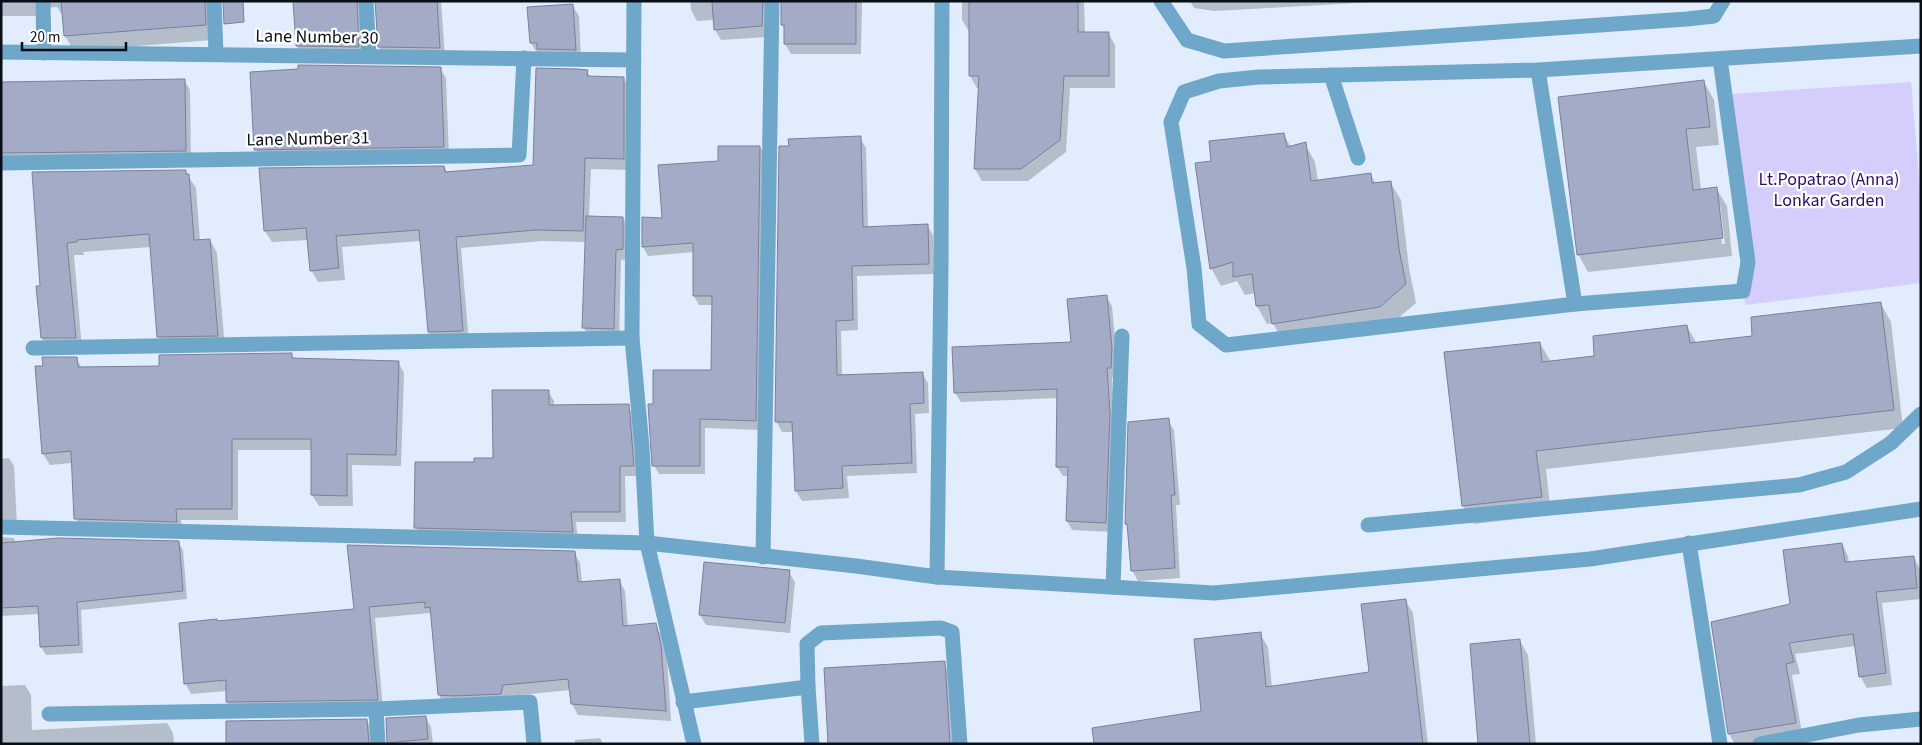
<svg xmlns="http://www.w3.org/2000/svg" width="1922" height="745" font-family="'Source Sans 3',sans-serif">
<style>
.green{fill:#d5cdfc}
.shadow{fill:#0003;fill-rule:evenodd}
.building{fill:#a4abc6;stroke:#79809a}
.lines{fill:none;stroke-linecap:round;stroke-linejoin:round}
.street{stroke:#6fa7ca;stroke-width:15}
.labels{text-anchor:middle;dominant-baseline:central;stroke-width:4.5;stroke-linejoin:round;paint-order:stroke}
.street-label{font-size:18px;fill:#080f17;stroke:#fff}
.park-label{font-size:18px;fill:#310c68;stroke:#fff}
</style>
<rect width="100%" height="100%" fill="#e1edfd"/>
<polygon class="green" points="1911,82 1921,202 1921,283 1745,305 1731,94"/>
<g class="shadow">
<polygon points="1,1 210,1 213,40 74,51 65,36 63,16 57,7 46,8 42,16 1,16"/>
<polygon points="295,1 441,1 445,58 385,57 379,47 377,4 373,2 364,57 303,56 297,46"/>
<polygon points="690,1 862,1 861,54 791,54 785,44 785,30 782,25 783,4 779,2 767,37 721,40 715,30 714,20 697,21 691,10"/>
<polygon points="962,1 1084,1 1085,33 1108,33 1115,45 1115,88 1070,88 1066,152 1028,181 982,181 975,169 980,88 977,88 970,76 970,33 962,20"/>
<polygon points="1190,1 1392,1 1215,11 1194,8"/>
<polygon points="573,6 579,16 581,60 537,53 531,43"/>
<polygon points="440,68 446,78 449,157 262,160 256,149"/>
<polygon points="587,71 590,77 623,78 630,89 630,170 591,169 589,217 623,218 629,228 628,259 621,260 619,339 589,338 584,328 586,242 542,241 461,248 469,343 435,343 429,332 421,241 342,247 345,280 318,282 311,270 309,240 272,242 265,231 444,167 448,173 535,166"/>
<polygon points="184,80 190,90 191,161 1,166 1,84"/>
<path d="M1704,82L1714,100L1719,145L1696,147L1701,190L1716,188L1727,206L1732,256L1588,272L1578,254ZM1718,205H1720L1725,244H1722Z"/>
<polygon points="1283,134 1291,147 1305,144 1315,162 1318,181 1371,175 1376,184 1390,182 1401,200 1409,268 1416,303 1390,325 1283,342 1273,323 1267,324 1257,306 1256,293 1245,295 1237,281 1221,286 1211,268 1213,162"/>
<polygon points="860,138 866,148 868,228 927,225 933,235 934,274 857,276 858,330 841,331 842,376 922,373 928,383 929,413 915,414 917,473 847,476 849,498 802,501 796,491 793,432 782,432 776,421"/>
<polygon points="760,147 765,156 760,430 705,428 705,474 659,474 654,465 654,406 712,371 713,305 699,305 694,296 694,252 648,256 643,247 643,219 664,219 720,162"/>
<polygon points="185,171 196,188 200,241 210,240 217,253 225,348 166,349 158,336 151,247 83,252 84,255 74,255 82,350 50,351 42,338 38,287 41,287 33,173"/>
<polygon points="1106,296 1112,306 1117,359 1116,377 1112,378 1114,425 1111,532 1072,530 1067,521 1069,476 1063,476 1057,467 1058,398 961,402 955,393 1072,344"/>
<polygon points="1881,304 1891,322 1903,428 1546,469 1551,515 1474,524 1463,506 1446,353 1540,343 1551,362 1596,357 1687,326 1697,344 1754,337"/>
<polygon points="291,354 294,359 398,362 404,373 401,466 352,465 353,506 319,506 312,495 312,450 238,450 238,520 181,520 182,533 82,530 76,519 72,463 50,465 43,454 45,367 76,358 82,368 161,367"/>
<polygon points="548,391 554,401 554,406 628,406 634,416 639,476 625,476 626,522 576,522 578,542 422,538 416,528 476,463 494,460"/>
<polygon points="1168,420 1174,430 1180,505 1176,505 1180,578 1138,581 1132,570 1129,529 1126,524"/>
<polygon points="9,458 14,466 17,526 1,527 1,459"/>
<polygon points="1,537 14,538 16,543 178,542 183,550 187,599 81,610 83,653 46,655 41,647 39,614 1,616"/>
<polygon points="1842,544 1848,556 1849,563 1914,557 1920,569 1921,599 1882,603 1892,685 1867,688 1860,676 1856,646 1795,654 1800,674 1792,675 1802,734 1745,744 1735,744 1729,734 1791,605"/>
<polygon points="574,552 580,563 582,583 619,580 625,591 628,627 655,625 662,636 667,657 671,721 578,715 572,704 571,690 509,696 445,706 439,695 432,616 430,613 375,618 383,710 233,712 227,702 227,691 191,694 185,683 218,622 355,610"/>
<polygon points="789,572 795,582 790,633 706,625 700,615"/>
<polygon points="1405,600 1413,613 1428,744 1110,744 1202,712 1260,634 1268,647 1272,688 1371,673"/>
<polygon points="1520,641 1528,655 1536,744 1480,744"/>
<polygon points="944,663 954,681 958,744 829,744"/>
<polygon points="25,685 31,695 32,730 167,723 173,733 174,744 1,744 1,686"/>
<polygon points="426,717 431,727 433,744 388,744 387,719"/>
<polygon points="366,720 372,729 373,744 227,744"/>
<polygon points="600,738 603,744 575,744 575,740"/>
</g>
<g class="building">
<polygon points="61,1 205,1 206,25 64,36"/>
<polygon points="223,1 243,1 244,22 224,24"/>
<polygon points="293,1 357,1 359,47 296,46"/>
<polygon points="375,1 437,1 440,48 378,47"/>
<polygon points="712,1 763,1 762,26 714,30"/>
<polygon points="781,1 856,1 856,44 784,44 784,25 781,25"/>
<polygon points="969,1 1078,1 1078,32 1109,32 1109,76 1064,76 1060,140 1021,169 974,169 979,76 969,76"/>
<polygon points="573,4 576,50 537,49 537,43 530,43 527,7"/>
<polygon points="298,65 441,67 444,147 254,150 250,72 298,69"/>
<polygon points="536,68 577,69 588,70 587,76 624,77 624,159 585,158 583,231 535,230 456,237 463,331 428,332 419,230 336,236 339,268 310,271 306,228 264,231 259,168 444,166 445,172 533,165"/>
<polygon points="185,79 186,151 1,153 1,82"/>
<polygon points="1704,80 1710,127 1686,129 1693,190 1717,187 1723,238 1577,255 1558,97"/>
<polygon points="1284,133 1287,147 1306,142 1311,181 1371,173 1372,183 1391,181 1399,249 1406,284 1380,307 1272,324 1269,305 1256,306 1252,274 1233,277 1233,262 1210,269 1195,163 1211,161 1209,141"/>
<polygon points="861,136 863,227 928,224 929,264 852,266 853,320 836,321 837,375 923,372 924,403 910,404 912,463 842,466 843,488 795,491 792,422 775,422 779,146 789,146 788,139"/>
<polygon points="718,146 760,146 756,421 700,419 700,466 652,466 648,404 653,404 653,370 711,370 712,296 693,296 693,243 642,247 642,217 662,218 658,165 718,161"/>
<polygon points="186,170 186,174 189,174 194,240 210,239 218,336 157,337 149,234 77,240 77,242 67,243 76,338 41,338 36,286 40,286 32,172"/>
<polygon points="586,216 623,217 623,249 616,250 614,329 582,328"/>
<polygon points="1107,295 1112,349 1111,368 1107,368 1110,414 1106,523 1066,521 1068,467 1056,467 1057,389 954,393 952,347 1071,342 1067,299"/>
<polygon points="1881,302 1894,410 1536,451 1542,497 1462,506 1444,352 1540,342 1542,362 1594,356 1593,336 1687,325 1690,343 1752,336 1751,317"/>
<polygon points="292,353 292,358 399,361 396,455 347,454 347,496 311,495 311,439 232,439 232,509 176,509 177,522 74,519 71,451 42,454 35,366 43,366 42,357 77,357 78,367 159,366 159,355"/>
<polygon points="492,390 549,390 549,405 629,404 634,466 620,466 620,512 571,512 573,532 414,528 415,462 474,462 474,458 493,458"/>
<polygon points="1169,418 1175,495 1171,495 1175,568 1131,571 1127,524 1125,524 1128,422"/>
<polygon points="58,538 179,541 183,591 77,602 79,645 40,647 38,606 1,608 1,543"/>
<polygon points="1842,543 1845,562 1914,556 1917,588 1876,592 1886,673 1859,677 1853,634 1789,643 1794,662 1786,664 1796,723 1728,734 1711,622 1790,604 1783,550"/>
<polygon points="347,545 575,551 578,582 620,579 623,626 656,623 661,645 666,711 571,704 568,679 503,685 501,694 454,696 438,695 430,607 425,608 425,602 369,607 378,700 226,702 226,680 184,684 179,623 217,619 217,621 354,609"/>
<polygon points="704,562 790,570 785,623 699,615"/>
<polygon points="1406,599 1423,744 1094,744 1092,728 1201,711 1194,639 1261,632 1266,687 1369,672 1361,604"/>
<polygon points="1520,639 1530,744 1478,744 1470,644"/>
<polygon points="945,661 950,744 828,744 824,668"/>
<polygon points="426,716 428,739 387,743 386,718"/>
<polygon points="367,719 369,744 226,744 226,721"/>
</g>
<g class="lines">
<g class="street">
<polyline points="43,1 44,53"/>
<polyline points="214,1 216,54"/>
<polyline points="366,1 369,56"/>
<polyline points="634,1 632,338 642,447 647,543 694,744"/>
<polyline points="1161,1 1187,40 1224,51 1687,19 1714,16 1723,1"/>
<polyline points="1,52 633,60"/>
<polyline points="1538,70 1575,304 1226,345 1199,324 1194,268 1171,122 1184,92 1219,81 1259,77 1538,70 1921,46"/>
<polyline points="1331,75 1358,158"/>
<polyline points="1,163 519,155 524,58"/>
<polyline points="1575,304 1743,291 1748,262 1720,59"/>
<polyline points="33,348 632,338"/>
<polyline points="1368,525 1799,485 1846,472 1891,443 1921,414"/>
<polyline points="1,527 647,543 856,566 937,577 941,268 942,1"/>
<polyline points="1689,543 1720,744"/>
<polyline points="763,557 772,1"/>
<polyline points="937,577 1214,593 1590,559 1921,509"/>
<polyline points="1113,587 1122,336"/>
<polyline points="808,687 807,644 821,633 941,628 952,632 960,744"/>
<polyline points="683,702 808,687 812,744"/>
<polyline points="376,709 530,702 534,744"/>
<polyline points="49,714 376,709 378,744"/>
<polyline points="1760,744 1859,725 1921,719"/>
</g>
</g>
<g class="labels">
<g class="street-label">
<text transform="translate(317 37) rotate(1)">Lane Number 30</text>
<text transform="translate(308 139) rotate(-1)">Lane Number 31</text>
</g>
<g class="park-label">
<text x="1829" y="179">Lt.Popatrao (Anna)<tspan x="1829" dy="21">Lonkar Garden</tspan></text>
</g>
</g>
<rect width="1922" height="745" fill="none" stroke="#080f17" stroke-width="5"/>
<path d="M22 42v8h104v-8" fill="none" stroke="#080f17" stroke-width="2.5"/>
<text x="30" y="42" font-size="15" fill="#080f17" stroke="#ffffff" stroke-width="4" paint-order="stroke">20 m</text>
</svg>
